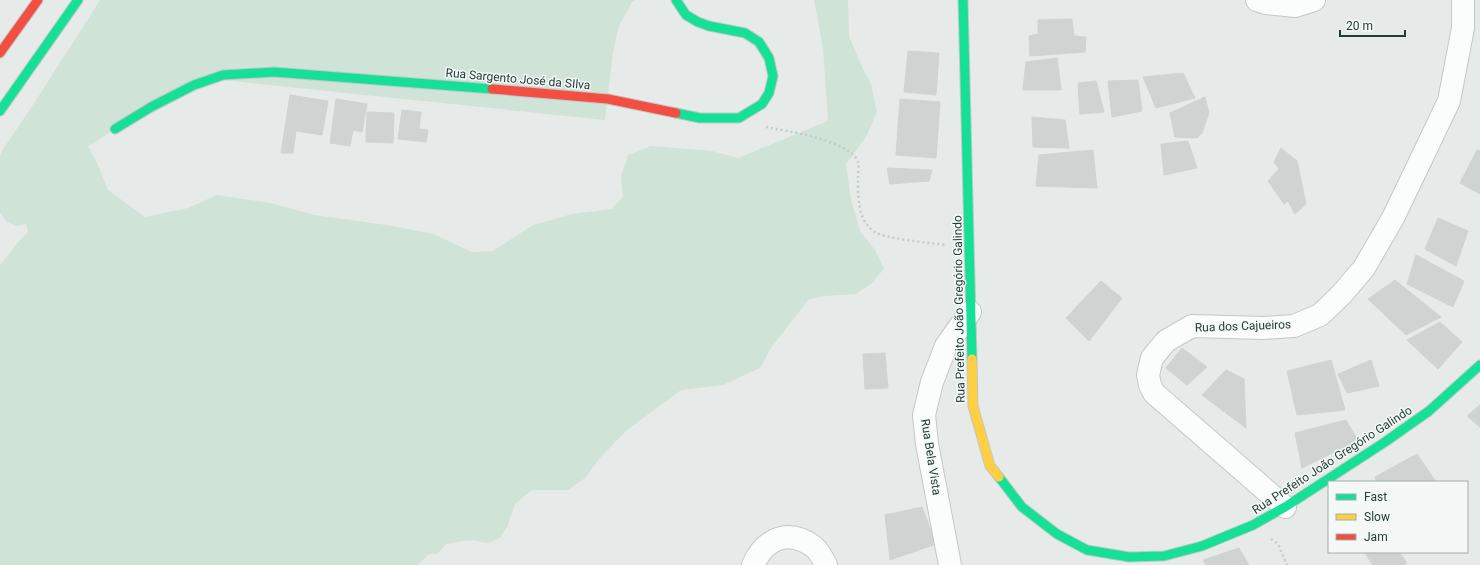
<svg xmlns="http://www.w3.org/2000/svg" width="1480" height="565" font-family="Roboto,sans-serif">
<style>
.green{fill:#d0e3d7}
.building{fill:#cfd3d2;stroke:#cfd4d2}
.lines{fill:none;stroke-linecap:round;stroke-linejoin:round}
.street-casing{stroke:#c3c8c6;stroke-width:24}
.fast-casing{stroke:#c2c8c6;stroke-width:11}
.slow-casing{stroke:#c2c8c6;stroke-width:11}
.jam-casing{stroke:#c2c8c6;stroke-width:11}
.path{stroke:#c2cbc8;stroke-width:2.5;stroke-dasharray:2 3;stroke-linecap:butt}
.street{stroke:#fbfcfc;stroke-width:22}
.fast{stroke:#16e098;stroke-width:9}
.slow{stroke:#ffcf43;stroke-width:9}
.jam{stroke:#f24e42;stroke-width:9}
.labels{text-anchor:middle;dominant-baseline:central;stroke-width:3;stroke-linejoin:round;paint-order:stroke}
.street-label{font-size:12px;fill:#243d38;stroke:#f4f9f7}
</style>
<rect width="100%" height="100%" fill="#e6ebe9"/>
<polygon class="green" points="100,0 635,0 632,2 619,26 613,52 605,120 212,79 151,107 88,146 98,165 108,190 145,217 188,208 217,195 271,203 314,215 387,225 433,234 472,252 493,251 533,225 572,214 611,209 623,197 621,176 628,155 651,146 712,151 738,158 828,121 823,49 814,0 848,0 849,36 861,65 871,84 877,112 866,137 846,164 851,200 860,231 875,250 884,269 871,284 856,294 825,296 809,299 771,348 760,368 723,385 681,390 627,430 599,459 585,478 568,490 532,490 515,504 508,525 500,538 488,543 469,540 446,544 437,554 429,554 418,565 0,565 0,265 20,240 28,232 26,224 17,226 7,222 0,213 0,156 3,149 33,105"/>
<g class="building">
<polygon points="1072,19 1074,36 1086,37 1085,52 1030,56 1029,36 1038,34 1038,20"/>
<polygon points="908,51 939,53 936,95 904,92"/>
<polygon points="1057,58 1061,90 1023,90 1026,62"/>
<polygon points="1183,73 1195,98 1156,108 1143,77"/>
<polygon points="1138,80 1142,111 1112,117 1108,81"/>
<polygon points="1096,81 1104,112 1080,114 1078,83"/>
<polygon points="290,95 328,101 322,135 296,131 293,153 281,153"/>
<polygon points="1205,97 1209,113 1202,133 1197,138 1175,137 1170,113"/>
<polygon points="336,99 367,104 362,132 353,130 350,146 330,143"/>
<polygon points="900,99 940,102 936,158 896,155"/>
<polygon points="402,110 421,112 419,129 428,130 426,142 398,139"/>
<polygon points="367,112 394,113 393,143 366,142"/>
<polygon points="1032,117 1065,120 1069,148 1033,147"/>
<polygon points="1188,141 1197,168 1164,175 1161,144"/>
<polygon points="1281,148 1297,161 1306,204 1295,214 1288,201 1284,204 1268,181 1279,169 1274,162"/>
<polygon points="1093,150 1097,188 1036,186 1039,155"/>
<polygon points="1477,150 1480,151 1480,194 1460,183"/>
<polygon points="887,168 932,170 929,181 890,184"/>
<polygon points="1438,218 1468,231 1456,266 1425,249"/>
<polygon points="1416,255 1464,281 1453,307 1407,284"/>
<polygon points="1395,280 1441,317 1406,335 1368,299"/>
<polygon points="1101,281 1122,298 1089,341 1066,318"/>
<polygon points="1440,322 1462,342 1438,369 1407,340"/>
<polygon points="1182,348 1207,367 1187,385 1166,368"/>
<polygon points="885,353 888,388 865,389 863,354"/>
<polygon points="1331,360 1345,410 1297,415 1287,371"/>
<polygon points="1371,360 1379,386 1347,393 1338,374"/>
<polygon points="1226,370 1244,379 1246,428 1202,395"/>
<polygon points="1480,405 1480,427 1467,416"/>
<polygon points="1346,420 1358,440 1302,468 1295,433"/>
<polygon points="1417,454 1436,482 1377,482 1375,477"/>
<polygon points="922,507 936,544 890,560 885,515"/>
<polygon points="1239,548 1249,565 1206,565 1203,560"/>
<polygon points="1364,552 1399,552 1407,563 1403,565 1373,565"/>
</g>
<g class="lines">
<g class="street-casing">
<g id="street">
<polyline points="1257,0 1266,3 1295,6 1314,0"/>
<polyline points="1285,507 1154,393 1150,385 1148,375 1152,358 1166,341 1192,326 1263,328 1294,326 1320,315 1341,295 1364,268 1393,218 1449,101 1463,28 1463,0"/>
<path d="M753,565C765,538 789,528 814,547C819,551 823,559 826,565"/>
<polyline points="950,565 927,444 924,415 932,382 946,346 970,312"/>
</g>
</g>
<g class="fast-casing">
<g id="fast">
<polyline points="963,0 972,359"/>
<polyline points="0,111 78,0"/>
<polyline points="676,113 700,118 739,118 762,104 769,93 773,76 769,58 759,42 745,33 709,26 698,22 686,15 676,0"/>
<polyline points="115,129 151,107 194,85 223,75 274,72 492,89"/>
<polyline points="999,477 1022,507 1057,534 1087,550 1129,557 1164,556 1202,546 1253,525 1285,507 1385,442 1429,411 1480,365"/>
</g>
</g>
<g class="slow-casing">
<polyline id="slow" points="972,359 973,406 990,466 999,477"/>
</g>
<g class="jam-casing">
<g id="jam">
<polyline points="0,53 38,0"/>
<polyline points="492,89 608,99 676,113"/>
</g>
</g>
<g class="path">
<path d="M766,127C786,131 850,140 858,162C859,166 858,173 858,177C858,196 857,218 873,231C883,239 932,243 947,245"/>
<polyline points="1271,539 1278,544 1287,565"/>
</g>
<use href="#street" class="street"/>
<use href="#fast" class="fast"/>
<use href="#slow" class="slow"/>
<use href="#jam" class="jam"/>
</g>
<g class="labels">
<g class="street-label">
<text transform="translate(518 79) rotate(5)">Rua Sargento José da SIlva</text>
<text transform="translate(959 309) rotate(-91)">Rua Prefeito João Gregório Galindo</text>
<text transform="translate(1243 326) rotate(-2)">Rua dos Cajueiros</text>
<text transform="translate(931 457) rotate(81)">Rua Bela Vista</text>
<text transform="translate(1332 460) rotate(-33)">Rua Prefeito João Gregório Galindo</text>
</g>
</g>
<rect x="1328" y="481" width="140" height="72" fill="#f4f9f7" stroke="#a1aeab"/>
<rect x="1336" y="494" width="20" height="6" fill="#16e098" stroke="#a1aeab"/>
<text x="1364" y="501" font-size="12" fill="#243d38">Fast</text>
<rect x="1336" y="514" width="20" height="6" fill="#ffcf43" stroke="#a1aeab"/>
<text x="1364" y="521" font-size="12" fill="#243d38">Slow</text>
<rect x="1336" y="534" width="20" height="6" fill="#f24e42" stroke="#a1aeab"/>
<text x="1364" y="541" font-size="12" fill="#243d38">Jam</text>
<path d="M1340 30v6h65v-6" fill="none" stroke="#243d38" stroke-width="2"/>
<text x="1346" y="30" font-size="12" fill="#243d38" stroke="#f4f9f7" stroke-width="3" paint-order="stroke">20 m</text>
</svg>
